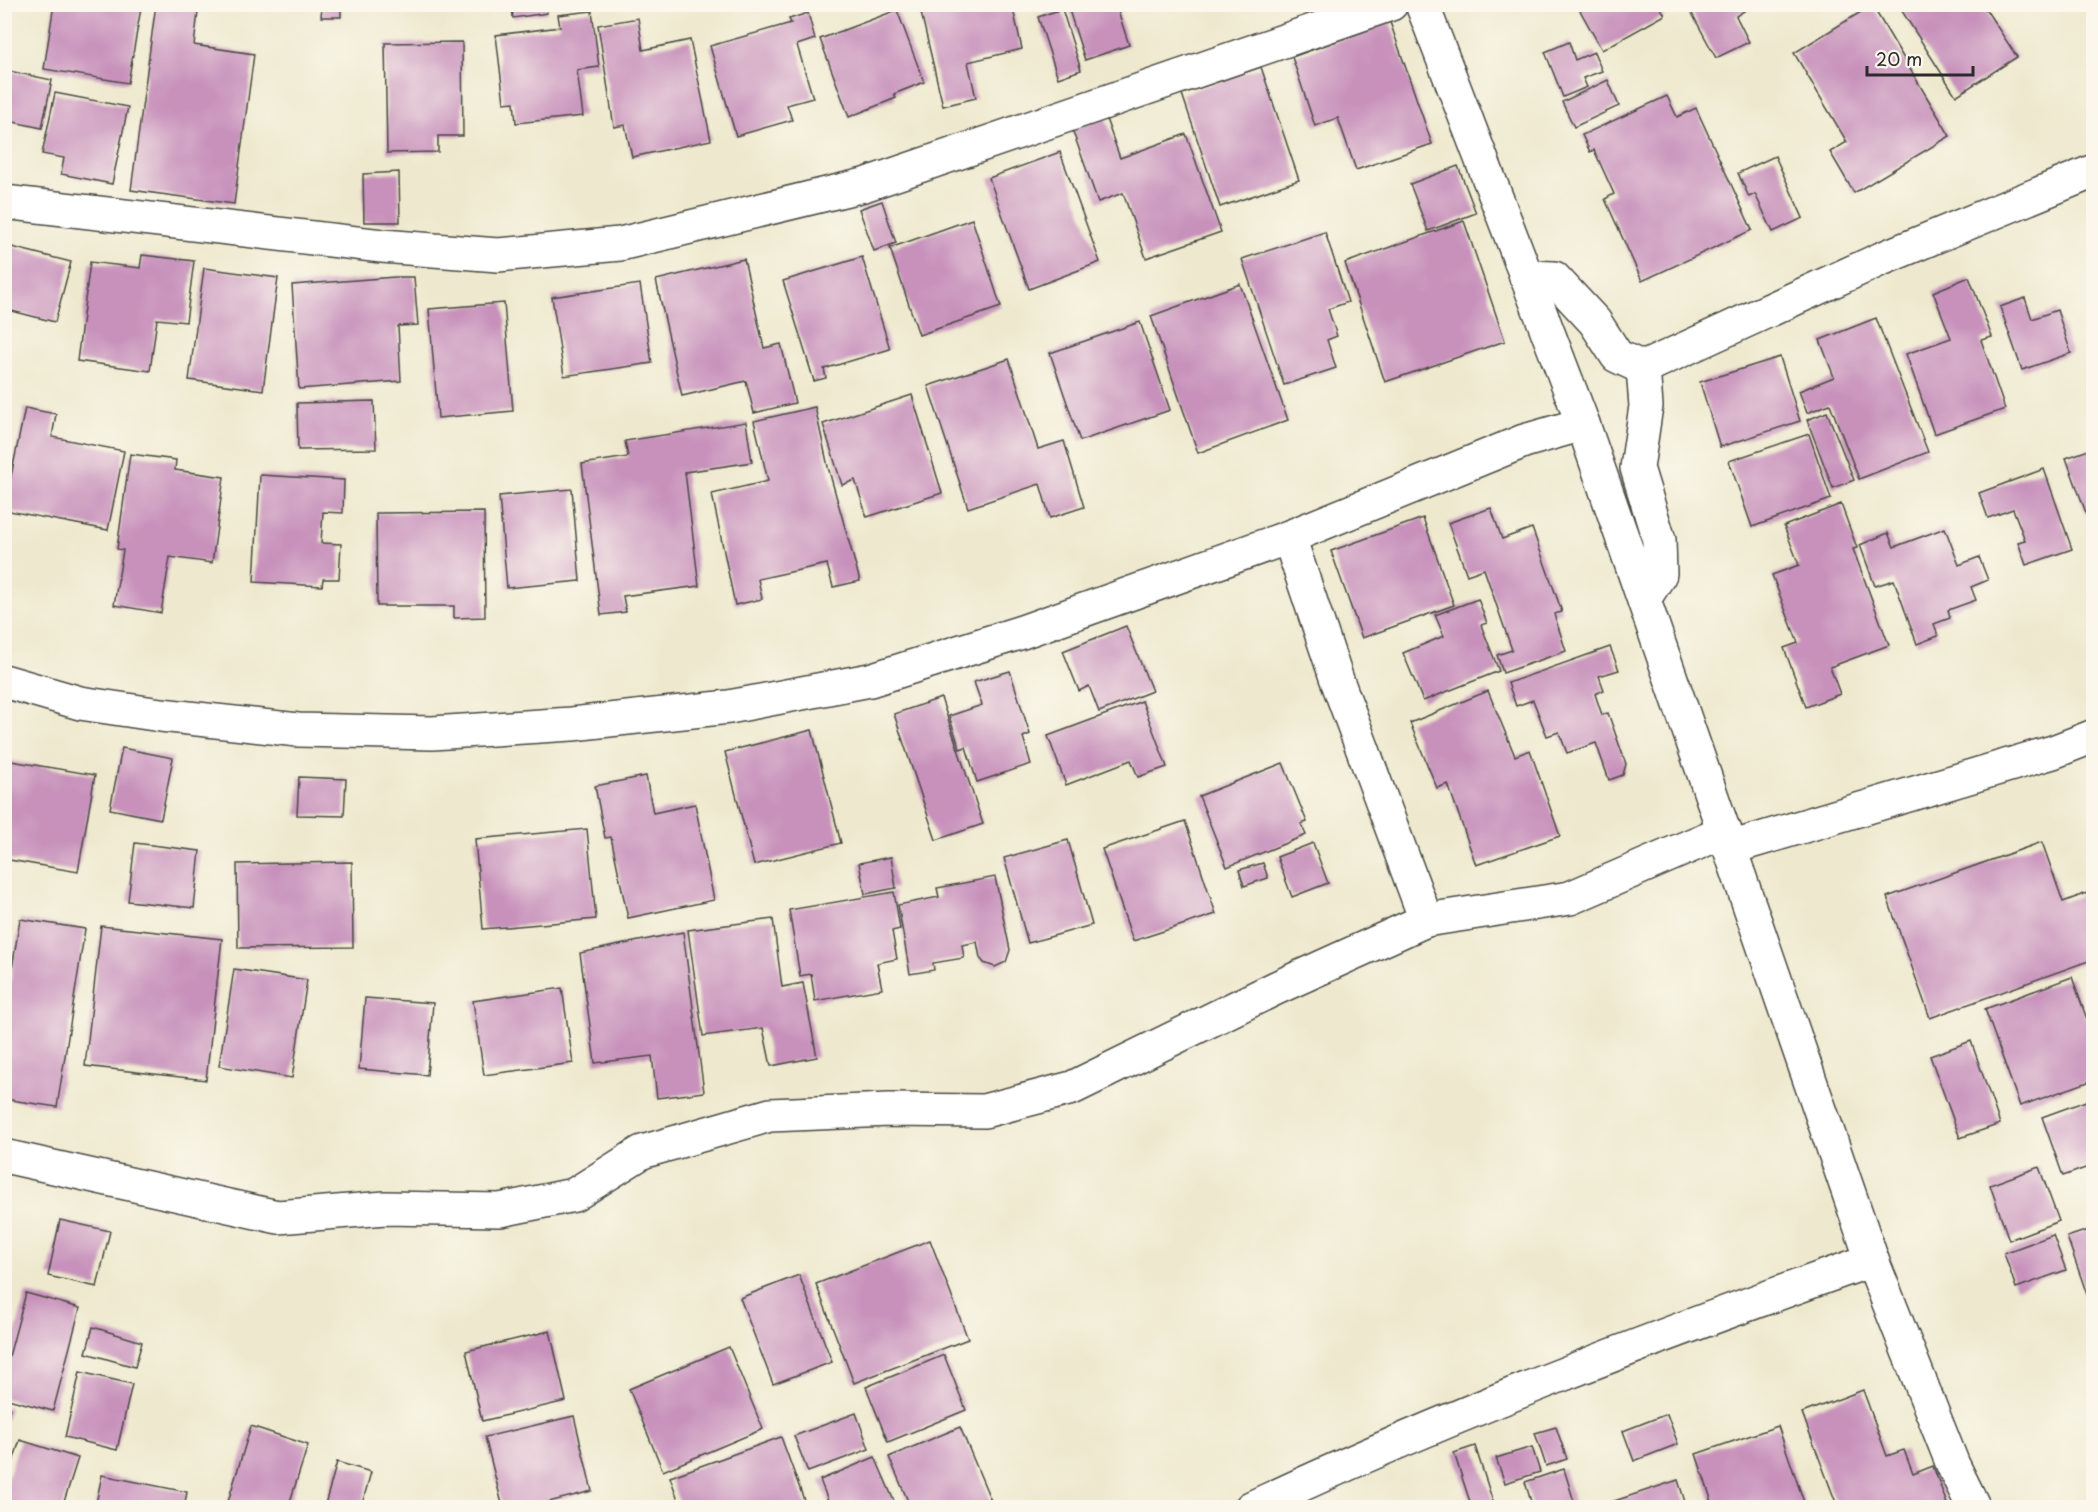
<svg xmlns="http://www.w3.org/2000/svg" width="2098" height="1512" font-family="'Playpen Sans',sans-serif">
<style>
.building{fill:#c791bb}
.lines{fill:none;stroke-linecap:round;stroke-linejoin:round}
.minor-casing{stroke:#484843;stroke-width:36}
.major-casing{stroke:#484843;stroke-width:36}
.minor{stroke:#fff;stroke-width:33}
.major{stroke:#fff;stroke-width:33}
</style>
<rect width="100%" height="100%" fill="#fbf7ec"/>
<filter id="ink" filterUnits="userSpaceOnUse"><feTurbulence type="fractalNoise" baseFrequency=".0167" numOctaves="2"/><feDisplacementMap in="SourceGraphic" scale="12" xChannelSelector="R" yChannelSelector="G"/><feConvolveMatrix kernelMatrix="1 2 1 2 8 2 1 2 1" color-interpolation-filters="sRGB"/></filter>
<filter id="wash" filterUnits="userSpaceOnUse"><feTurbulence type="fractalNoise" baseFrequency=".008" numOctaves="4" result="noise"/><feDisplacementMap in="SourceGraphic" scale="24" xChannelSelector="R" yChannelSelector="G"/><feGaussianBlur stdDeviation="1.35" result="paint"/><feColorMatrix in="noise" values="0 0 0 0 0 0 0 0 0 0 0 0 0 0 0 0 0 1.4 0 .05"/><feComposite in="paint" operator="in"/></filter>
<g filter="url(#wash)">
<rect width="100%" height="100%" fill="#eee9ce"/>
<g id="blocks">
<g class="building">
<polygon points="54,4 121,4 141,8 128,83 44,69"/>
<polygon points="156,4 199,4 194,45 254,54 234,204 131,190"/>
<polygon points="322,4 341,4 341,17 321,17"/>
<polygon points="512,4 546,4 547,13 513,18"/>
<polygon points="919,4 1012,4 1022,49 968,62 976,98 943,106"/>
<polygon points="1687,4 1755,4 1736,16 1749,42 1716,58"/>
<polygon points="1076,5 1116,5 1129,45 1085,60 1068,7"/>
<polygon points="1577,5 1659,5 1665,15 1602,50"/>
<polygon points="1872,5 1950,136 1854,193 1830,152 1847,142 1794,53"/>
<polygon points="1905,5 1983,5 2017,57 1956,96 1900,8"/>
<polygon points="1062,9 1081,70 1058,78 1038,17"/>
<polygon points="897,10 924,82 894,94 896,98 849,117 820,39"/>
<polygon points="592,11 599,67 577,70 583,116 516,123 514,102 504,103 496,35 560,27 558,15"/>
<polygon points="808,13 815,39 797,45 813,98 787,105 792,120 736,136 710,46 791,23 789,19"/>
<polygon points="638,18 643,50 690,40 711,140 632,157 625,125 614,127 598,25"/>
<polygon points="1390,22 1432,144 1356,170 1338,118 1315,126 1292,57"/>
<polygon points="462,42 463,136 438,136 438,152 387,153 385,43"/>
<polygon points="1569,42 1575,60 1594,52 1602,71 1583,78 1587,87 1563,97 1545,52"/>
<polygon points="1261,67 1299,180 1220,207 1182,94"/>
<polygon points="9,71 52,80 42,128 4,120 4,90"/>
<polygon points="1608,80 1619,106 1574,127 1562,102"/>
<polygon points="55,93 128,107 112,184 61,174 64,158 42,154"/>
<polygon points="1667,96 1677,117 1696,108 1752,230 1642,281 1605,199 1614,194 1594,150 1590,152 1582,135"/>
<polygon points="1105,116 1120,158 1186,134 1221,232 1146,258 1123,193 1098,202 1072,129"/>
<polygon points="1060,152 1100,262 1029,289 989,178"/>
<polygon points="1775,156 1803,218 1773,232 1755,194 1749,197 1738,173"/>
<polygon points="1458,166 1476,213 1428,231 1410,184"/>
<polygon points="399,172 400,222 364,222 363,174"/>
<polygon points="882,201 896,243 874,251 859,209"/>
<polygon points="972,219 1001,307 919,335 890,248"/>
<polygon points="1464,221 1505,341 1385,382 1345,263"/>
<polygon points="1325,232 1348,302 1328,309 1337,336 1327,340 1336,368 1284,385 1242,259"/>
<polygon points="4,245 71,262 55,322 4,309"/>
<polygon points="142,255 194,261 186,322 157,319 150,371 77,361 90,262 140,268"/>
<polygon points="862,257 890,349 824,369 826,378 814,381 783,281"/>
<polygon points="744,259 764,348 781,344 795,403 754,413 746,381 682,396 656,280"/>
<polygon points="204,268 278,278 263,390 189,380"/>
<polygon points="395,277 414,277 418,325 398,326 401,381 299,389 292,285"/>
<polygon points="1969,277 1992,337 1981,340 2005,409 1934,434 1906,354 1951,338 1933,292"/>
<polygon points="640,284 652,363 564,376 552,297"/>
<polygon points="1240,284 1288,420 1198,453 1151,316"/>
<polygon points="2025,298 2032,319 2057,310 2071,353 2022,370 2000,307"/>
<polygon points="504,303 513,411 438,418 429,309"/>
<polygon points="1876,318 1928,452 1859,479 1830,404 1807,413 1799,391 1834,377 1820,340"/>
<polygon points="1140,322 1170,410 1080,441 1050,353"/>
<polygon points="1780,357 1800,421 1720,447 1700,382"/>
<polygon points="1009,359 1038,449 1064,441 1084,507 1050,518 1040,484 968,508 928,386"/>
<polygon points="912,395 942,493 867,517 855,480 842,485 823,424"/>
<polygon points="374,401 376,449 298,450 297,403"/>
<polygon points="815,407 828,467 860,581 833,587 827,564 758,579 762,599 735,605 712,494 768,481 754,421"/>
<polygon points="25,408 56,414 52,437 124,451 108,530 4,510"/>
<polygon points="1827,412 1854,480 1833,488 1807,420"/>
<polygon points="746,422 752,462 685,472 699,586 623,596 626,612 601,615 582,464 628,457 625,441"/>
<polygon points="1809,434 1831,499 1752,527 1729,461"/>
<polygon points="2094,448 2094,532 2093,532 2066,458"/>
<polygon points="130,454 176,460 175,470 224,477 212,563 170,557 161,613 114,605 123,550 117,549"/>
<polygon points="2044,469 2072,549 2026,565 2018,542 2025,540 2013,509 1988,518 1979,493"/>
<polygon points="260,475 344,480 343,513 323,512 321,543 341,544 339,579 323,579 322,586 254,582"/>
<polygon points="572,489 580,581 507,588 499,496"/>
<polygon points="1841,504 1857,548 1853,549 1889,645 1830,667 1840,694 1806,707 1784,648 1798,643 1772,575 1799,565 1784,526"/>
<polygon points="1491,508 1502,539 1532,528 1562,612 1554,614 1566,651 1503,673 1497,655 1512,650 1484,569 1467,575 1448,523"/>
<polygon points="484,512 485,617 454,618 454,606 377,606 376,513"/>
<polygon points="1423,518 1454,605 1362,638 1331,551"/>
<polygon points="1945,528 1959,565 1979,557 1988,580 1971,587 1976,600 1948,610 1950,618 1934,624 1938,636 1917,644 1894,580 1875,586 1860,545 1888,533 1894,547"/>
<polygon points="1478,599 1487,623 1481,625 1499,671 1423,701 1403,653 1444,636 1435,615"/>
<polygon points="1126,626 1152,691 1099,712 1089,686 1079,691 1063,651"/>
<polygon points="1610,647 1619,670 1599,676 1604,690 1595,694 1602,715 1608,713 1626,764 1623,775 1609,780 1596,743 1567,753 1559,732 1547,736 1533,700 1516,706 1508,683"/>
<polygon points="1010,671 1030,734 1023,737 1031,764 977,782 966,747 960,749 949,716 982,705 974,682"/>
<polygon points="1488,691 1515,756 1530,750 1560,836 1476,865 1448,784 1437,788 1410,723"/>
<polygon points="941,698 983,824 936,840 894,714"/>
<polygon points="1142,701 1167,767 1138,777 1131,760 1066,785 1048,736"/>
<polygon points="812,730 841,843 754,865 725,752"/>
<polygon points="122,748 173,758 161,819 110,809"/>
<polygon points="11,761 95,775 78,872 4,859 4,803"/>
<polygon points="1283,763 1307,822 1301,824 1306,835 1227,867 1199,796"/>
<polygon points="646,776 653,813 695,804 714,900 628,918 611,837 605,838 595,786"/>
<polygon points="299,777 346,779 344,816 297,815"/>
<polygon points="1185,821 1216,914 1133,941 1102,849"/>
<polygon points="587,829 596,919 483,929 475,839"/>
<polygon points="1068,840 1092,925 1028,943 1004,858"/>
<polygon points="2042,842 2063,902 2087,893 2094,911 2094,959 1930,1018 1887,897"/>
<polygon points="135,843 200,851 194,908 128,901"/>
<polygon points="1313,843 1328,883 1292,897 1277,857"/>
<polygon points="891,857 896,888 865,894 859,863"/>
<polygon points="352,862 353,947 238,948 237,864"/>
<polygon points="1263,863 1268,878 1244,886 1239,870"/>
<polygon points="995,877 1010,950 1006,962 995,967 984,963 980,958 977,942 962,945 964,958 933,963 934,970 910,974 898,905 939,897 937,888"/>
<polygon points="894,892 900,929 892,931 897,959 877,963 882,989 815,1001 811,974 800,976 789,910"/>
<polygon points="20,919 85,929 57,1107 4,1099 4,1019"/>
<polygon points="773,919 782,987 803,983 817,1057 771,1066 763,1028 703,1036 688,930"/>
<polygon points="101,926 222,939 206,1080 85,1066"/>
<polygon points="683,932 704,1092 657,1098 652,1056 595,1063 580,953"/>
<polygon points="234,969 307,980 292,1078 219,1066"/>
<polygon points="2072,977 2094,1039 2094,1080 2020,1106 1985,1009"/>
<polygon points="562,988 573,1063 484,1075 473,1001"/>
<polygon points="365,998 433,1003 427,1075 359,1069"/>
<polygon points="1971,1041 2000,1124 1960,1138 1930,1056"/>
<polygon points="2094,1098 2094,1165 2063,1176 2042,1117"/>
<polygon points="2039,1167 2059,1221 2009,1240 1990,1185"/>
<polygon points="60,1220 110,1231 97,1287 48,1276"/>
<polygon points="2094,1228 2094,1312 2093,1312 2067,1237"/>
<polygon points="2053,1235 2066,1270 2016,1288 2004,1253"/>
<polygon points="930,1240 968,1339 854,1383 816,1284"/>
<polygon points="799,1275 832,1362 773,1384 740,1298"/>
<polygon points="26,1293 80,1308 53,1411 4,1398 4,1375"/>
<polygon points="93,1327 142,1342 135,1367 86,1353"/>
<polygon points="550,1331 566,1401 482,1421 466,1351"/>
<polygon points="729,1347 763,1429 663,1471 629,1389"/>
<polygon points="944,1355 966,1410 888,1442 866,1387"/>
<polygon points="80,1372 132,1384 117,1450 65,1437"/>
<polygon points="1863,1390 1887,1456 1904,1450 1913,1474 1933,1466 1947,1504 1938,1508 1838,1508 1802,1413"/>
<polygon points="5,1406 10,1408 5,1422"/>
<polygon points="856,1413 869,1449 808,1472 794,1436"/>
<polygon points="1667,1414 1678,1444 1634,1461 1623,1431"/>
<polygon points="574,1416 592,1491 525,1508 503,1508 485,1437"/>
<polygon points="251,1426 308,1445 288,1508 226,1508"/>
<polygon points="1778,1426 1806,1508 1714,1508 1696,1454"/>
<polygon points="960,1427 994,1508 911,1508 889,1457"/>
<polygon points="1556,1427 1567,1459 1546,1466 1535,1433"/>
<polygon points="781,1437 807,1508 681,1508 670,1477"/>
<polygon points="20,1440 78,1458 62,1508 4,1508 4,1489"/>
<polygon points="1475,1446 1495,1508 1472,1508 1454,1453"/>
<polygon points="1532,1447 1540,1472 1505,1483 1496,1458"/>
<polygon points="875,1457 897,1508 831,1508 820,1480"/>
<polygon points="337,1462 371,1472 361,1508 324,1508"/>
<polygon points="1564,1469 1576,1508 1533,1508 1525,1482"/>
<polygon points="102,1475 187,1492 184,1508 95,1508"/>
<polygon points="1678,1480 1687,1508 1596,1508 1596,1507"/>
</g>
</g>
</g>
<g filter="url(#ink)">
<use href="#blocks" fill-opacity="0" stroke="#484843" stroke-width="1.5"/>
<g class="lines">
<g class="minor-casing">
<g id="minor">
<polyline points="4,202 382,246 498,255 620,244 864,185 1391,4"/>
<polyline points="1526,277 1554,278 1595,322 1617,356 1643,368 1881,259 2094,171"/>
<polyline points="1643,368 1646,406 1637,468 1659,540 1660,574 1644,599"/>
<polyline points="1289,537 1337,680 1426,920"/>
<polyline points="4,681 80,703 161,715 298,730 432,733 572,724 729,707 870,680 1022,632 1289,537 1524,441 1583,424"/>
<polyline points="1730,848 2053,752 2094,736"/>
<polyline points="4,1156 278,1217 385,1208 500,1210 574,1195 642,1152 770,1115 889,1110 984,1111 1072,1088 1276,988 1426,920 1570,898 1725,831"/>
<path d="M1251,1508C1453,1413 1662,1334 1872,1260"/>
</g>
</g>
<g class="major-casing">
<polyline id="major" points="1422,4 1583,424 1872,1260 1953,1465 1974,1508"/>
</g>
<use href="#minor" class="minor"/>
<use href="#major" class="major"/>
</g>
</g>
<rect width="2098" height="1512" fill="none" stroke="#fbf7ec" stroke-width="24"/>
<path d="M1867 66v9h106v-9" fill="none" stroke="#2b2b2b" stroke-width="3"/>
<text x="1876" y="66" font-size="18" fill="#2b2b2b" stroke="#fbf7ec" stroke-width="4.5" paint-order="stroke">20 m</text>
</svg>
